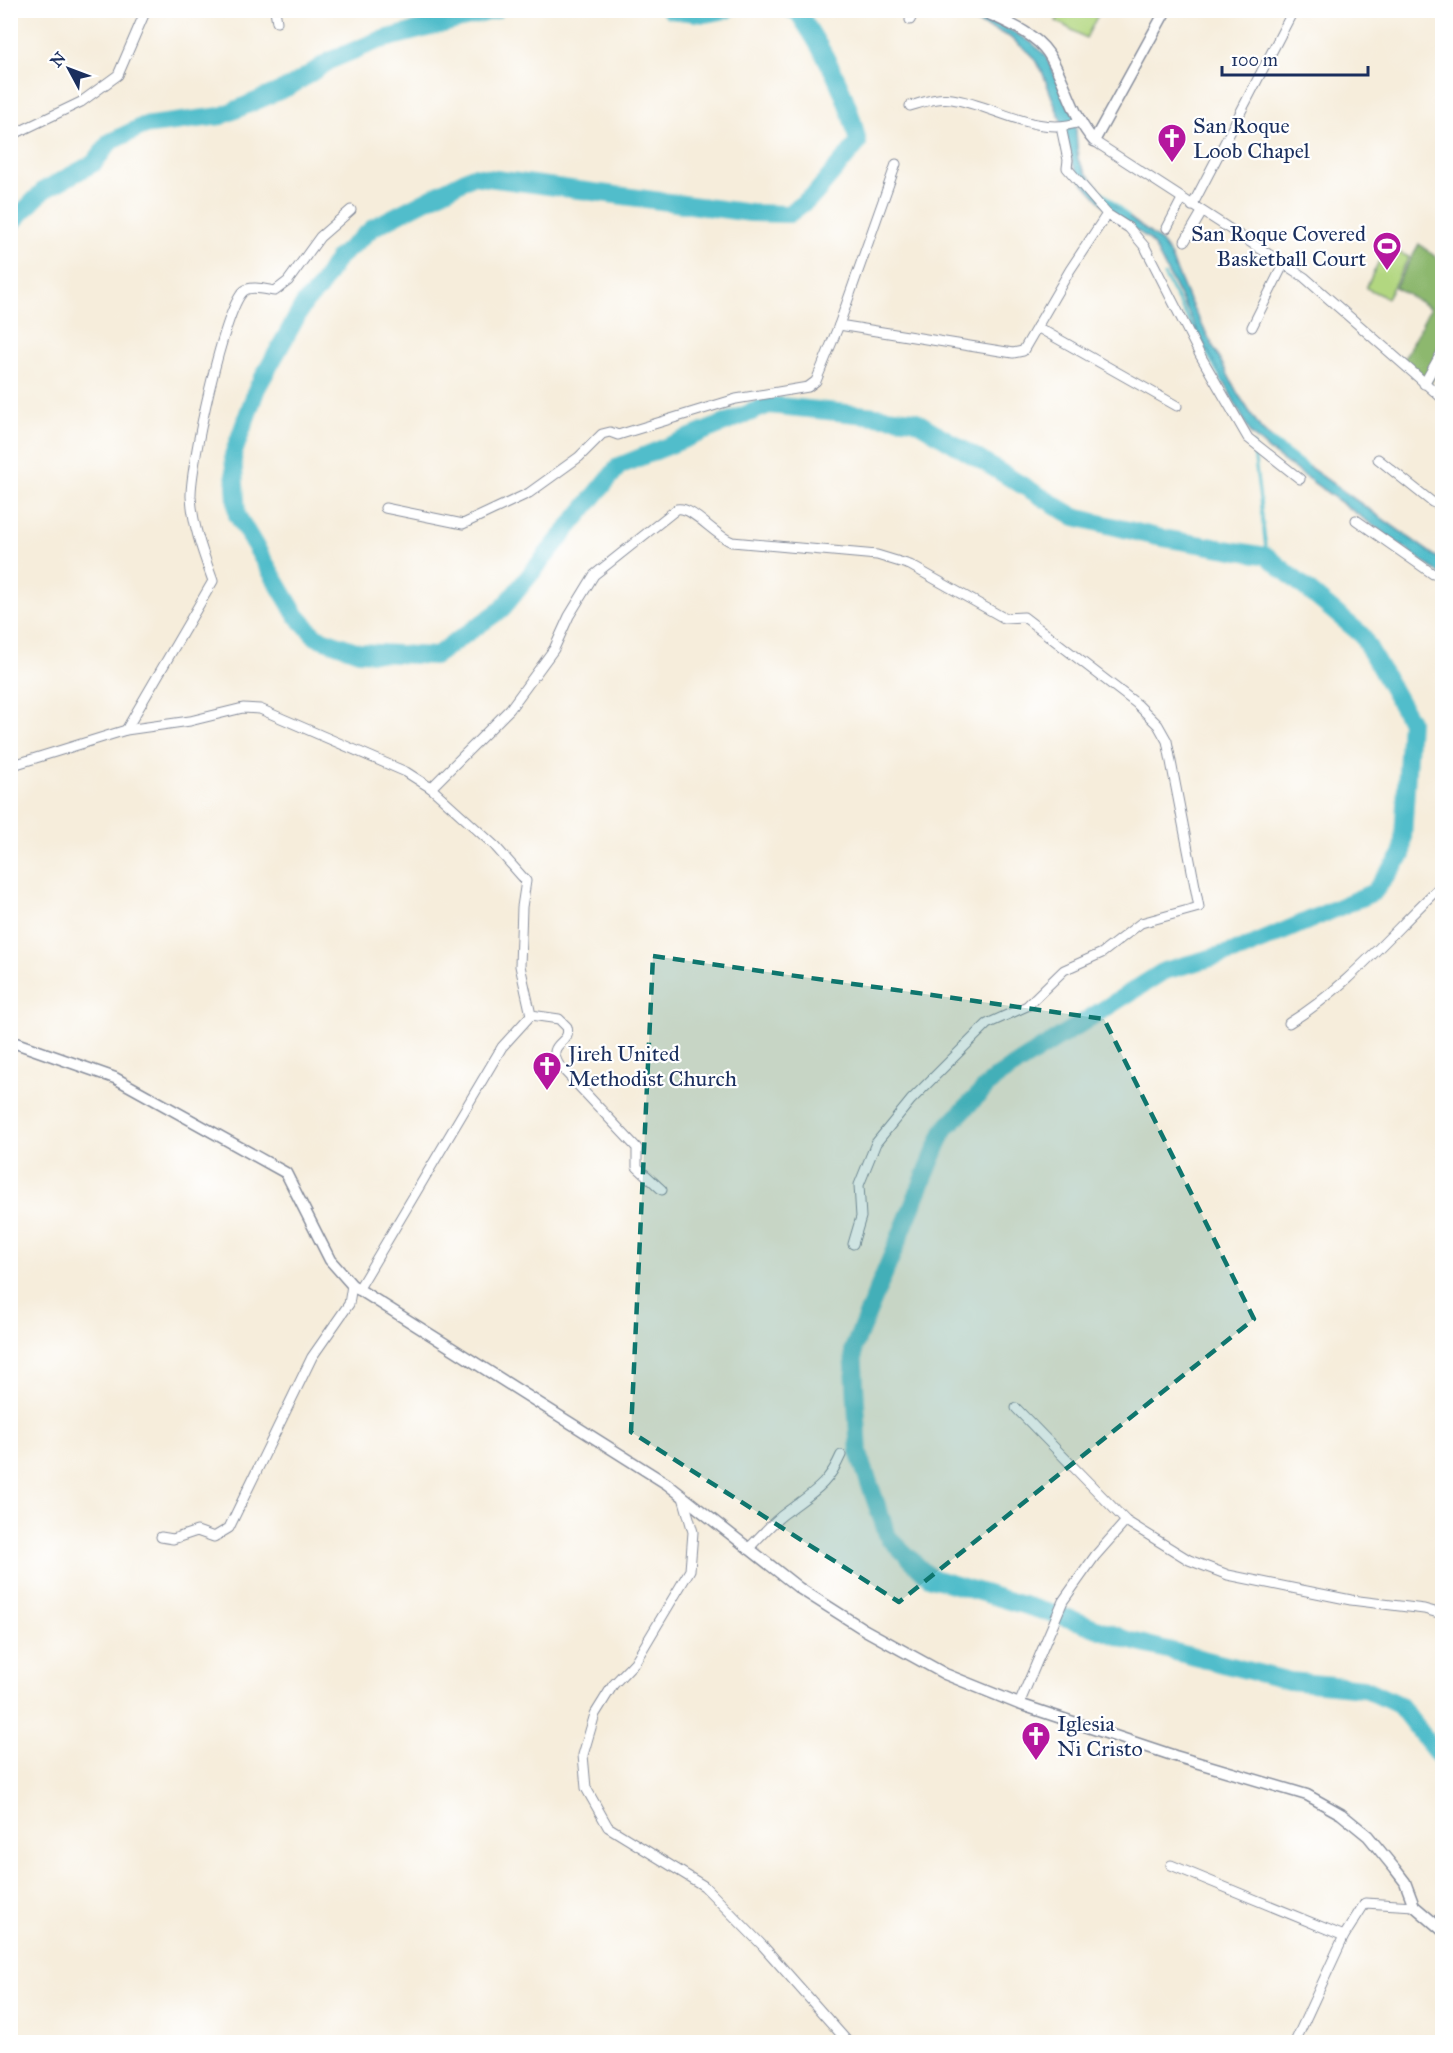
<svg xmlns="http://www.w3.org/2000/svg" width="1453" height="2053" font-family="'IM FELL Great Primer',serif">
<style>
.green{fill:#b2d780;stroke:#66836f;stroke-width:1.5}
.forest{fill:#8db86e;stroke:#547466;stroke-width:1.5}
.water{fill:#51bdcb;stroke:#367694;stroke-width:1.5}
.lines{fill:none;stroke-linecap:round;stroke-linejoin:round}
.stream{stroke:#51bdcb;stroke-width:3}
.river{stroke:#51bdcb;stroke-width:18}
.minor-casing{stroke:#888e9c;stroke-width:11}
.tertiary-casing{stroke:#888e9c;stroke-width:13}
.minor{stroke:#fff;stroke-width:9}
.tertiary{stroke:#fff;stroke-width:10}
.marked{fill:#0f766e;fill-opacity:0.2;stroke:#0f766e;stroke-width:4.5;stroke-dasharray:12 8;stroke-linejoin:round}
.labels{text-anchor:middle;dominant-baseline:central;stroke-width:4.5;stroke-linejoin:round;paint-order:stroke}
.poi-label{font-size:22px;fill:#1b2f5e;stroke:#fff;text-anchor:start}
</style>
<rect width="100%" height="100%" fill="#fff"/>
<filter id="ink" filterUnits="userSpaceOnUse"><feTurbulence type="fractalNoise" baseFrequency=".0167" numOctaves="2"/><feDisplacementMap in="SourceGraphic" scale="12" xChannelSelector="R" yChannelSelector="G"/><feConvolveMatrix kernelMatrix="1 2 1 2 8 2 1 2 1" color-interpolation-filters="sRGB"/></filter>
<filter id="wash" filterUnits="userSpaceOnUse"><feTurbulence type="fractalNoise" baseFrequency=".008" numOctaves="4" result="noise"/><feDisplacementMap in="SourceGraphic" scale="24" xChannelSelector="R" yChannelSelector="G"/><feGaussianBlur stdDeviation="1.35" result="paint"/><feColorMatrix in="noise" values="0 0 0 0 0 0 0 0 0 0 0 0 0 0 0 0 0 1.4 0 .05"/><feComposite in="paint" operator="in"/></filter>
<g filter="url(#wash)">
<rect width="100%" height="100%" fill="#f6eddb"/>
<g class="green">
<polygon points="1062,11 1062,10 1100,11 1086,38 1056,21"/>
<polygon points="1386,247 1409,257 1387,298 1366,288"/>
</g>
<polygon class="forest" points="1419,244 1442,262 1442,361 1430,384 1403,361 1430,308 1395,287"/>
<polygon class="water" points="950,11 973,11 982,14 1031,42 1045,55 1075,117 1078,160 1086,173 1116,207 1159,240 1169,253 1189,300 1238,394 1261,429 1281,447 1442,561 1442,575 1271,452 1251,434 1155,248 1149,239 1111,213 1080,179 1073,164 1064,129 1042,71 1031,54 1008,36"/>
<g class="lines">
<g class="stream">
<polyline points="1100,190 1128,216"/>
<polyline points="1164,275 1223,382"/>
<polyline points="1272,440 1308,467"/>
<polyline points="1253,444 1267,556"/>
</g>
<g class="river">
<polyline points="670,10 705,14 727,10"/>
<path d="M792,10L797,11C825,53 848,93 858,143L814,195L789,214L751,213L473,176L374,227L337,259L318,290L305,302L257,388L233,455L237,515L296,615L316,637L359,652L435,656L502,609L619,466L769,405L914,420L1075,517L1157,537L1267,556L1361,634L1410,721L1402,855L1374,892L1243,949L1164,971L995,1078L944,1130L853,1349L859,1454L888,1537L929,1577L1077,1621L1128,1640L1187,1655L1290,1681L1363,1688L1399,1705L1442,1760"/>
<polyline points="10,225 44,190 94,163 110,142 143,126 221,116 291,86 331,60 377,41 496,10"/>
</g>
</g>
</g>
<g filter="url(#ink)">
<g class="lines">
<g class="minor-casing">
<g id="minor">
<polyline points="275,10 277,22"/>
<polyline points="910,20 915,10"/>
<path d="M910,106C924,102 937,97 952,99C994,105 1036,137 1080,122"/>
<polyline points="10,136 81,102 118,75 146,10"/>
<polyline points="1094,141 1304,277 1442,398"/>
<polyline points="896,164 839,325 1013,353 1023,351 1070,270 1107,214 1067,168 1068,160 1061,127"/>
<polyline points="1192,206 1293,11"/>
<polyline points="1107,214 1129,228 1145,247 1200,355 1248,438 1300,479"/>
<polyline points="1167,228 1182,199"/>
<polyline points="1185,241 1202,212"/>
<polyline points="1037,327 1177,406"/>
<polyline points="1252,327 1284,263"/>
<polyline points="1424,384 1442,352"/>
<polyline points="1378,459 1432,502 1442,506"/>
<polyline points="385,508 463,524 529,493 579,457 602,434 610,432 618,435 736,399 808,387 816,381 839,325"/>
<polyline points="1356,520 1433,574 1442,573"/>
<path d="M126,730L213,581C203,553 193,527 191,497C190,467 224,307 244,291C251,285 267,290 275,291L288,281L320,237L351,210"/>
<path d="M10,766L126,730L190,721L243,708L260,709L406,772L431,788L495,846L526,881L522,907L520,966L531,1015L559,1019L567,1027C572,1045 545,1041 559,1065L637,1148V1167L662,1190"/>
<path d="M431,788L510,709L554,649L569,616L594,575L677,509C692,506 714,535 732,542L877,555L910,565L1004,618L1024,617L1137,704L1158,725L1167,741L1199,907L1141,923L1102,953L1064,970L1027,1006L987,1024L911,1100L876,1143L859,1185L861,1217L853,1244"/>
<path d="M1289,1023C1348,987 1392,932 1442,885"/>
<polyline points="358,1290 502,1047 531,1015"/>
<polyline points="1016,1408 1126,1521 1189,1560 1228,1575 1351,1600 1424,1609 1442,1614"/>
<polyline points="683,1497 693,1532 690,1570 635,1662 613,1685 595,1714 583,1755 586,1788 608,1827 704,1886 763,1946 848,2042"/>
<polyline points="161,1537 173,1539 197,1531 214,1537 229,1528 312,1357 349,1304 352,1285"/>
<path d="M748,1549C760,1537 773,1521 788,1511C813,1492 828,1485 841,1455"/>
<polyline points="1019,1704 1063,1601 1095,1556 1126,1521"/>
<polyline points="1171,1865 1344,1936"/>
<polyline points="1295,2042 1344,1936 1365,1903 1414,1906"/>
</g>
</g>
<g class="tertiary-casing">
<g id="tertiary">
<path d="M981,10C1003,21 1034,32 1048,53C1066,81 1072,116 1094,141L1166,10"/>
<polyline points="10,1041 115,1078 286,1173 330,1260 352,1285 667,1484 799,1588 865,1630 945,1674 1019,1704 1175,1756 1307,1795 1341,1814 1368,1836 1395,1869 1405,1882 1414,1906 1442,1930"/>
</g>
</g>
<use href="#minor" class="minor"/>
<use href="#tertiary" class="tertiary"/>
</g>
</g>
<path class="marked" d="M653,956L1104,1019L1254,1319L899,1602L631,1432Z"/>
<defs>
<g id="church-pin" transform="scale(1.5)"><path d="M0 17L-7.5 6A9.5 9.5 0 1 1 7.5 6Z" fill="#b5179e" stroke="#fff"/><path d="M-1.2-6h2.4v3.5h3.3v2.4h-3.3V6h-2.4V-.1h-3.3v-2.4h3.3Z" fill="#fff"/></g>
<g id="stadium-pin" transform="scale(1.5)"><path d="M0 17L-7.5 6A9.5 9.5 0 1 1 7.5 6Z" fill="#b5179e" stroke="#fff"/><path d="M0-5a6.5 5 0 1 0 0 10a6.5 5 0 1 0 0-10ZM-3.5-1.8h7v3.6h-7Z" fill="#fff"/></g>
</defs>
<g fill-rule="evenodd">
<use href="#church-pin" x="1172" y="138"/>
<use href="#stadium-pin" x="1387" y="246"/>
<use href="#church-pin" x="547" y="1066"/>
<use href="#church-pin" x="1036" y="1736"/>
</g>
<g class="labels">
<g class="poi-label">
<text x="1193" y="125">San Roque<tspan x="1193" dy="25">Loob Chapel</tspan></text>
<text x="1366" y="233" text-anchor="end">San Roque Covered<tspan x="1366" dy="25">Basketball Court</tspan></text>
<text x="568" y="1053">Jireh United<tspan x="568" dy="25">Methodist Church</tspan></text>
<text x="1057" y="1723">Iglesia<tspan x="1057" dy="25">Ni Cristo</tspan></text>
</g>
</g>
<rect width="1453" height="2053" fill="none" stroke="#fff" stroke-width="36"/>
<g transform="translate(69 69) rotate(311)" stroke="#ffffff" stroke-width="4.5" paint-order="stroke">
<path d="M0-4.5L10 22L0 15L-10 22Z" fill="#1b2f5e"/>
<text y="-9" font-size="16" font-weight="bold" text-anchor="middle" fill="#1b2f5e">N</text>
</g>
<path d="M1222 66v9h146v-9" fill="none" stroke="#1b2f5e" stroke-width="3"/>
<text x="1231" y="66" font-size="18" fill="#1b2f5e" stroke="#ffffff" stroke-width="4.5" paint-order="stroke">100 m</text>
</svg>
